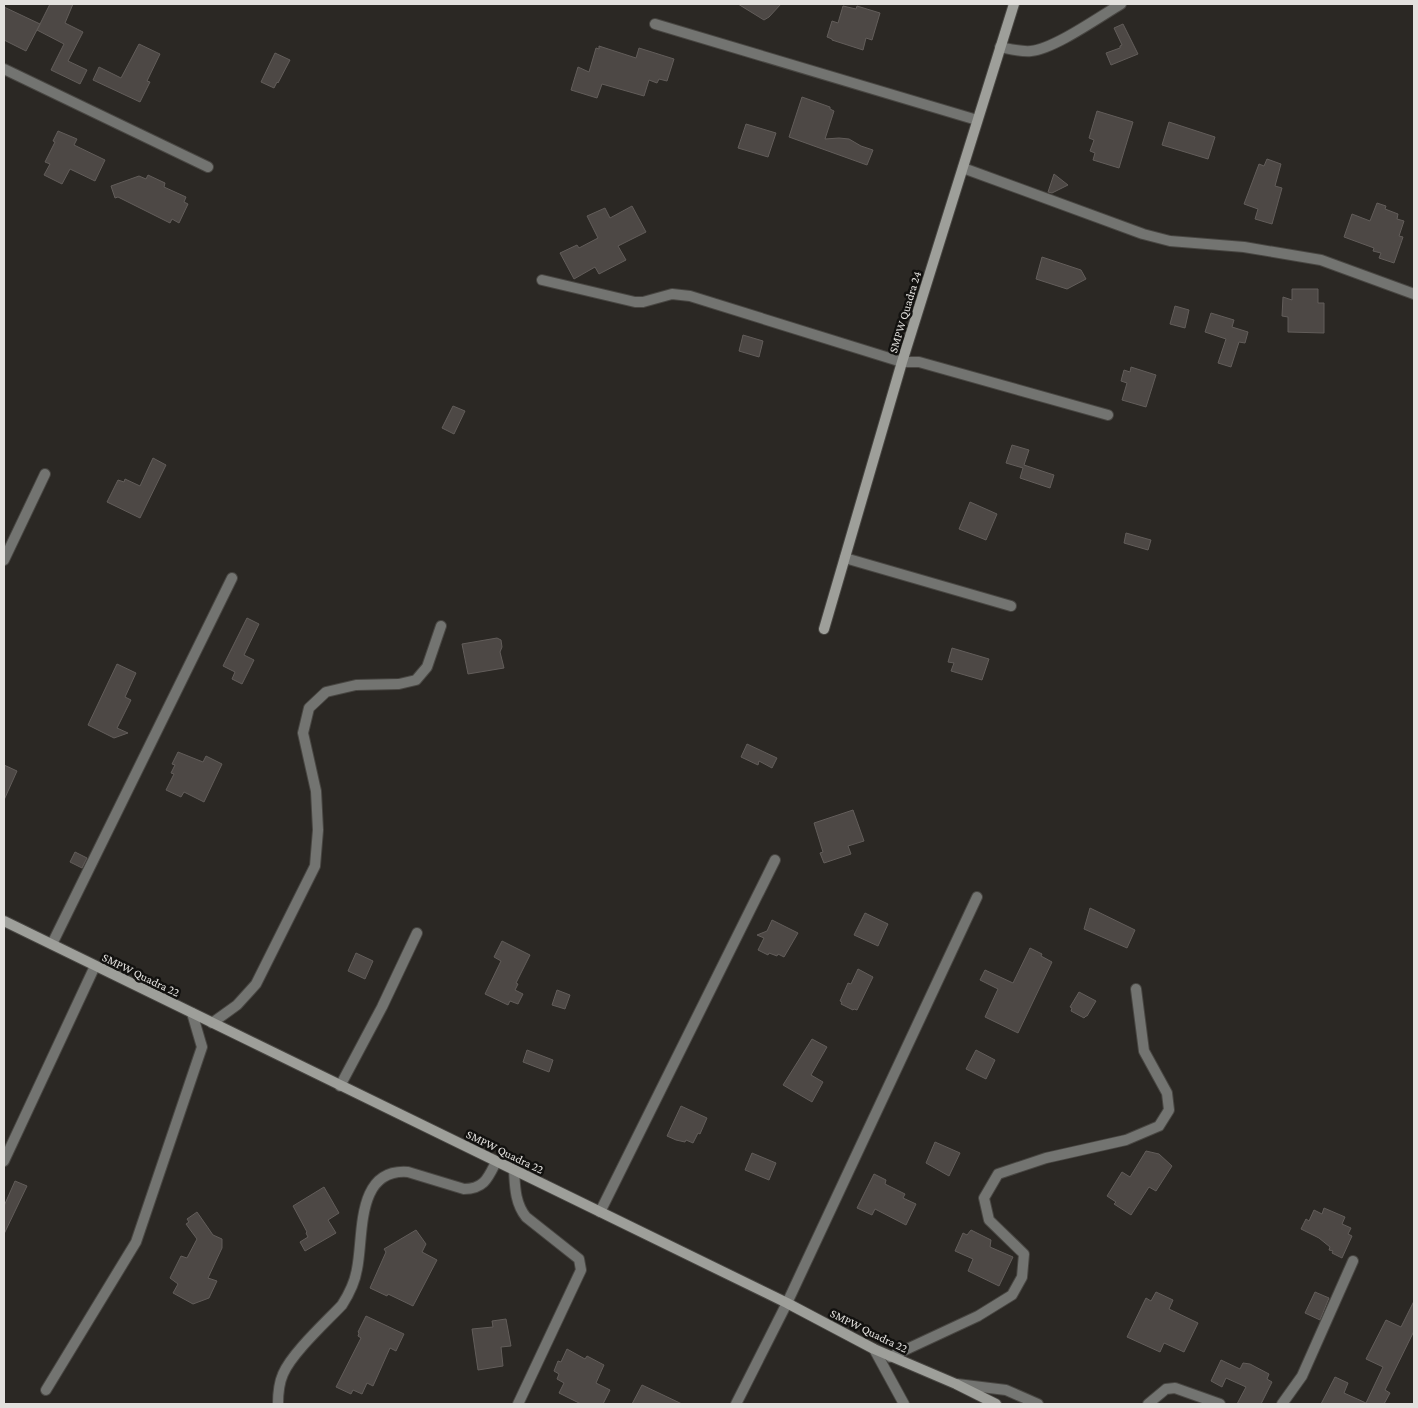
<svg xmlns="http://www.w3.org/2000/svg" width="1418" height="1408" font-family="'Crimson Pro',serif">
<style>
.building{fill:#4d4845;stroke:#625d5a}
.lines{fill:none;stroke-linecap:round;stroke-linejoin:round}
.street-casing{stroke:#484642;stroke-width:12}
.secondary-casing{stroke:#484642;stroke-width:12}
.street{stroke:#737471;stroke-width:10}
.secondary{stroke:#9e9f9a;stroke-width:10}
.labels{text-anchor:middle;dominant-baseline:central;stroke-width:5;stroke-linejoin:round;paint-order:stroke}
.street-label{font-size:12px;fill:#e3e1de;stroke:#12110f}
</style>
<rect width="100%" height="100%" fill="#2b2824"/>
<g class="building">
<polygon points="50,4 73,4 65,23 83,32 68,61 87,70 80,84 51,70 64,44 37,30"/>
<polygon points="738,4 781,4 769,17 764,20"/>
<polygon points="843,6 856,9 857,6 880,13 872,40 866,38 863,50 832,40 832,39 827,37 832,21 838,23"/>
<polygon points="4,7 40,24 26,51 4,40"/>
<polygon points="1123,24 1138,54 1111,65 1106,53 1120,48 1120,46 1122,45 1114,28"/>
<polygon points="139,44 160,54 147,81 150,82 140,102 93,80 99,67 121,78"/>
<polygon points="599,46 636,58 639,48 674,59 667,81 659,79 657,83 649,80 644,96 602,84 597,98 571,90 578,67 589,72 596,48 599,49"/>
<polygon points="275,53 290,60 278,83 277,82 274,88 261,82"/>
<polygon points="802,97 830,107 830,109 834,111 825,139 839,138 849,139 861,146 873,150 867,165 789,137"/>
<polygon points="1097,111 1133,122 1119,168 1093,160 1095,153 1090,151 1094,140 1089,138"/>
<polygon points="1169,122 1215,137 1208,159 1162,145"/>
<polygon points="746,124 776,133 768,157 738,148"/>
<polygon points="58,131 77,139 74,145 105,160 95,181 70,169 62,184 44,175 50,164 45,162 55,142 53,141"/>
<polygon points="1267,159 1281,164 1275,186 1282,188 1272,224 1255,219 1258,209 1244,204 1259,164 1264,166"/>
<polygon points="1054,174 1068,185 1052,193 1048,192"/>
<polygon points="148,175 165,183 164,187 186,197 184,202 188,204 179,223 172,219 170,223 118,197 115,198 111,186 139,176 146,179"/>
<polygon points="1377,203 1386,206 1385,209 1398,214 1397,219 1404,221 1399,236 1403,237 1394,263 1379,258 1381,253 1373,251 1374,248 1344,237 1352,214 1370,221"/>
<polygon points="632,206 646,232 618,246 626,260 599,274 595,267 574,279 560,253 577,245 579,248 598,238 587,216 605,208 610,218"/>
<polygon points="1042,257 1081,270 1086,279 1067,289 1036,279"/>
<polygon points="1292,289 1318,289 1318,303 1324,303 1324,333 1288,332 1288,317 1282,316 1283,297 1292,300"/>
<polygon points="1175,306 1189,310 1185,328 1170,324"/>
<polygon points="1211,313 1234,320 1232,327 1248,332 1245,343 1239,342 1231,367 1218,363 1226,339 1205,332"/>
<polygon points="743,335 763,341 759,357 739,351"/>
<polygon points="1131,367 1156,375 1146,407 1122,400 1127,383 1121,381 1124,370 1130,372"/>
<polygon points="453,406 465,411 454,434 442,428"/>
<polygon points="1012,445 1029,450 1024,465 1054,475 1050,488 1020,478 1023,468 1006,463"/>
<polygon points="153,458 166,465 140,518 107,502 118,480 124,482 125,479 140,486"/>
<polygon points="970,502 997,514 986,540 959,529"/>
<polygon points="1126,533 1151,540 1148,550 1124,543"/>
<polygon points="247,618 259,624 244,655 254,660 242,684 232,679 235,672 223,666"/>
<polygon points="497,638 501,640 502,647 500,652 504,668 468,674 462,644"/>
<polygon points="952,648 989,659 982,680 951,671 954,663 948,662"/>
<polygon points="117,664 136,673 125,697 131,700 117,728 128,733 114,738 88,725"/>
<polygon points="747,744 777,758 772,768 759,761 758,765 741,757"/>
<polygon points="178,752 203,762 206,756 222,764 204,802 184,792 181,797 166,790 174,774 171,773 175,765 172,764"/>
<polygon points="4,765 17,771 4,800"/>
<polygon points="853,810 864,841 848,846 851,854 824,863 820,853 823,852 814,823"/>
<polygon points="75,852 87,858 82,868 70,862"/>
<polygon points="1090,908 1135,930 1127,948 1084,929"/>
<polygon points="865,913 888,924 878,946 854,935"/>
<polygon points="772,920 798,933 784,957 778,954 777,956 769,953 768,955 758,950 764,938 757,935 767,931"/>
<polygon points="502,941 530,955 516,983 518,984 515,990 523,994 518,1004 510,1001 508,1005 485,994 501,961 494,957"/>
<polygon points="1030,948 1042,954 1041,956 1052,962 1018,1033 985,1017 998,989 980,980 985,970 1013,983"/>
<polygon points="356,953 373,961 365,979 348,971"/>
<polygon points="858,969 873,977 857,1010 854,1009 853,1010 841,1004 842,1002 840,1001 848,983 851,984"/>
<polygon points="557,990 570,995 565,1009 552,1005"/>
<polygon points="1079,992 1096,1001 1087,1016 1086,1016 1084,1018 1071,1011 1072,1008 1070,1007"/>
<polygon points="812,1039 827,1047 811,1075 823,1082 812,1102 783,1085"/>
<polygon points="527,1050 553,1060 549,1072 523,1062"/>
<polygon points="976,1050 995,1060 986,1079 966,1069"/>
<polygon points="681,1106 707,1118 700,1134 698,1133 693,1143 686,1140 685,1142 676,1140 667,1136"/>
<polygon points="935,1142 960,1153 949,1176 926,1163"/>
<polygon points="1146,1151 1159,1154 1172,1166 1156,1191 1149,1187 1131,1215 1114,1204 1116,1202 1107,1196 1122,1172 1130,1177"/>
<polygon points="752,1153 776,1163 769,1180 745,1170"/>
<polygon points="874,1174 886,1180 885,1184 905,1194 903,1198 916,1204 906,1225 875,1209 872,1215 857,1208"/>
<polygon points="15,1181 27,1186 4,1234 4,1206"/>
<polygon points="324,1187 339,1213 328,1220 336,1233 305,1251 300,1242 308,1237 306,1233 307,1232 293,1206"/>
<polygon points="1324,1208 1345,1217 1342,1224 1351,1228 1348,1234 1352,1236 1342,1258 1332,1253 1333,1251 1329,1250 1330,1247 1319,1238 1301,1229 1306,1219 1309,1221 1314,1210 1322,1214"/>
<polygon points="197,1212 213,1235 222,1239 222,1248 208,1278 217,1281 209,1298 193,1304 173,1293 178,1284 170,1278 181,1256 187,1258 197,1239 186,1224 189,1222 187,1219"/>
<polygon points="416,1230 426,1244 422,1252 437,1260 413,1306 388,1294 387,1296 370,1288 386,1252 384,1249"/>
<polygon points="971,1230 991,1240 990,1247 1013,1257 999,1286 968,1271 973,1259 955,1251 963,1233 967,1235"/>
<polygon points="1156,1292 1173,1300 1169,1309 1198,1323 1184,1352 1164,1343 1160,1352 1127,1337 1146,1298 1151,1301"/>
<polygon points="1315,1292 1329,1298 1320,1320 1305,1313"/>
<polygon points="1414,1301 1414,1331 1385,1390 1390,1393 1384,1404 1321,1404 1335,1377 1348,1383 1344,1393 1366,1403 1383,1367 1366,1359 1386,1320 1401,1327"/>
<polygon points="366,1316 404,1334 396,1351 390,1348 373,1386 367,1383 362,1394 353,1390 351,1394 336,1387 361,1338 358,1336 359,1333 358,1332"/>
<polygon points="506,1319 511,1346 501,1347 503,1366 478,1370 472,1329 493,1327 492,1321"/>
<polygon points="567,1349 585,1359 587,1356 604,1365 596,1383 610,1390 603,1404 581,1404 559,1393 564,1383 557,1379 559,1374 554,1371 558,1361 561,1362"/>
<polygon points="1221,1360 1240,1369 1243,1363 1250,1364 1269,1374 1267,1379 1272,1382 1261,1404 1237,1404 1246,1387 1226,1378 1222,1387 1211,1381"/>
<polygon points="642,1385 682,1404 632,1404"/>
</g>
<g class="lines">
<g class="street-casing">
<g id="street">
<polyline points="655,24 977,120"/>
<path d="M1000,47C1010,49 1021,52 1031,51C1054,49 1099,17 1121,4"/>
<polyline points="4,69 208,167"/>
<polyline points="963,168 1143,234 1170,241 1244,247 1321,260 1414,294"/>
<polyline points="542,280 635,302 643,302 672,294 690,296 902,362 919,362 1108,415"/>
<polyline points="845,558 1011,606"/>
<polyline points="4,560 45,474"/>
<polyline points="52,944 232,578"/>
<polyline points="212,1023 237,1005 256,984 315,866 318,830 316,791 303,733 309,708 326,692 356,685 399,684 416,680 427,667 441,626"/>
<polyline points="340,1086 382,1007 417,933"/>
<polyline points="4,1161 95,966"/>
<path d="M514,1170C515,1187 515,1203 526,1217L579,1259L581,1270L518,1404"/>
<polyline points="600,1212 775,860"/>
<polyline points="874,1349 904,1404"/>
<polyline points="890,1357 978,1316 1012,1295 1022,1277 1024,1254 989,1220 984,1198 998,1174 1046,1158 1126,1140 1159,1126 1169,1110 1167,1093 1144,1051 1136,989"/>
<polyline points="957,1384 1006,1390 1038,1404"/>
<polyline points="46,1390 136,1242 202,1047 192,1013"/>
<path d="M278,1404C278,1394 279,1383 283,1374C292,1353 326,1322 342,1305C349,1294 355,1282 357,1269C364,1236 355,1168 408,1172L464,1189C484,1189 488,1178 496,1162"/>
<polyline points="736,1404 787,1303 977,897"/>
<polyline points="1148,1404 1166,1389 1175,1388 1220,1404"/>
<polyline points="1282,1404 1302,1376 1353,1261"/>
</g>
</g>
<g class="secondary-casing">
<g id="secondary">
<polyline points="824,629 902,362 1014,4"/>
<polyline points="4,921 787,1303 874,1349 956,1384 996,1404"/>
</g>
</g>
<use href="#street" class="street"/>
<use href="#secondary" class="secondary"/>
</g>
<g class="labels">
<g class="street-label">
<text transform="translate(905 312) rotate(-73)">SMPW Quadra 24</text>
<text transform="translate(141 975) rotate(26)">SMPW Quadra 22</text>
<text transform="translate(505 1152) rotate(26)">SMPW Quadra 22</text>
<text transform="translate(869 1331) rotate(26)">SMPW Quadra 22</text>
</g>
</g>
<rect width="1418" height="1408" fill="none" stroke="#e3e1de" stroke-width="10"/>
</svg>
